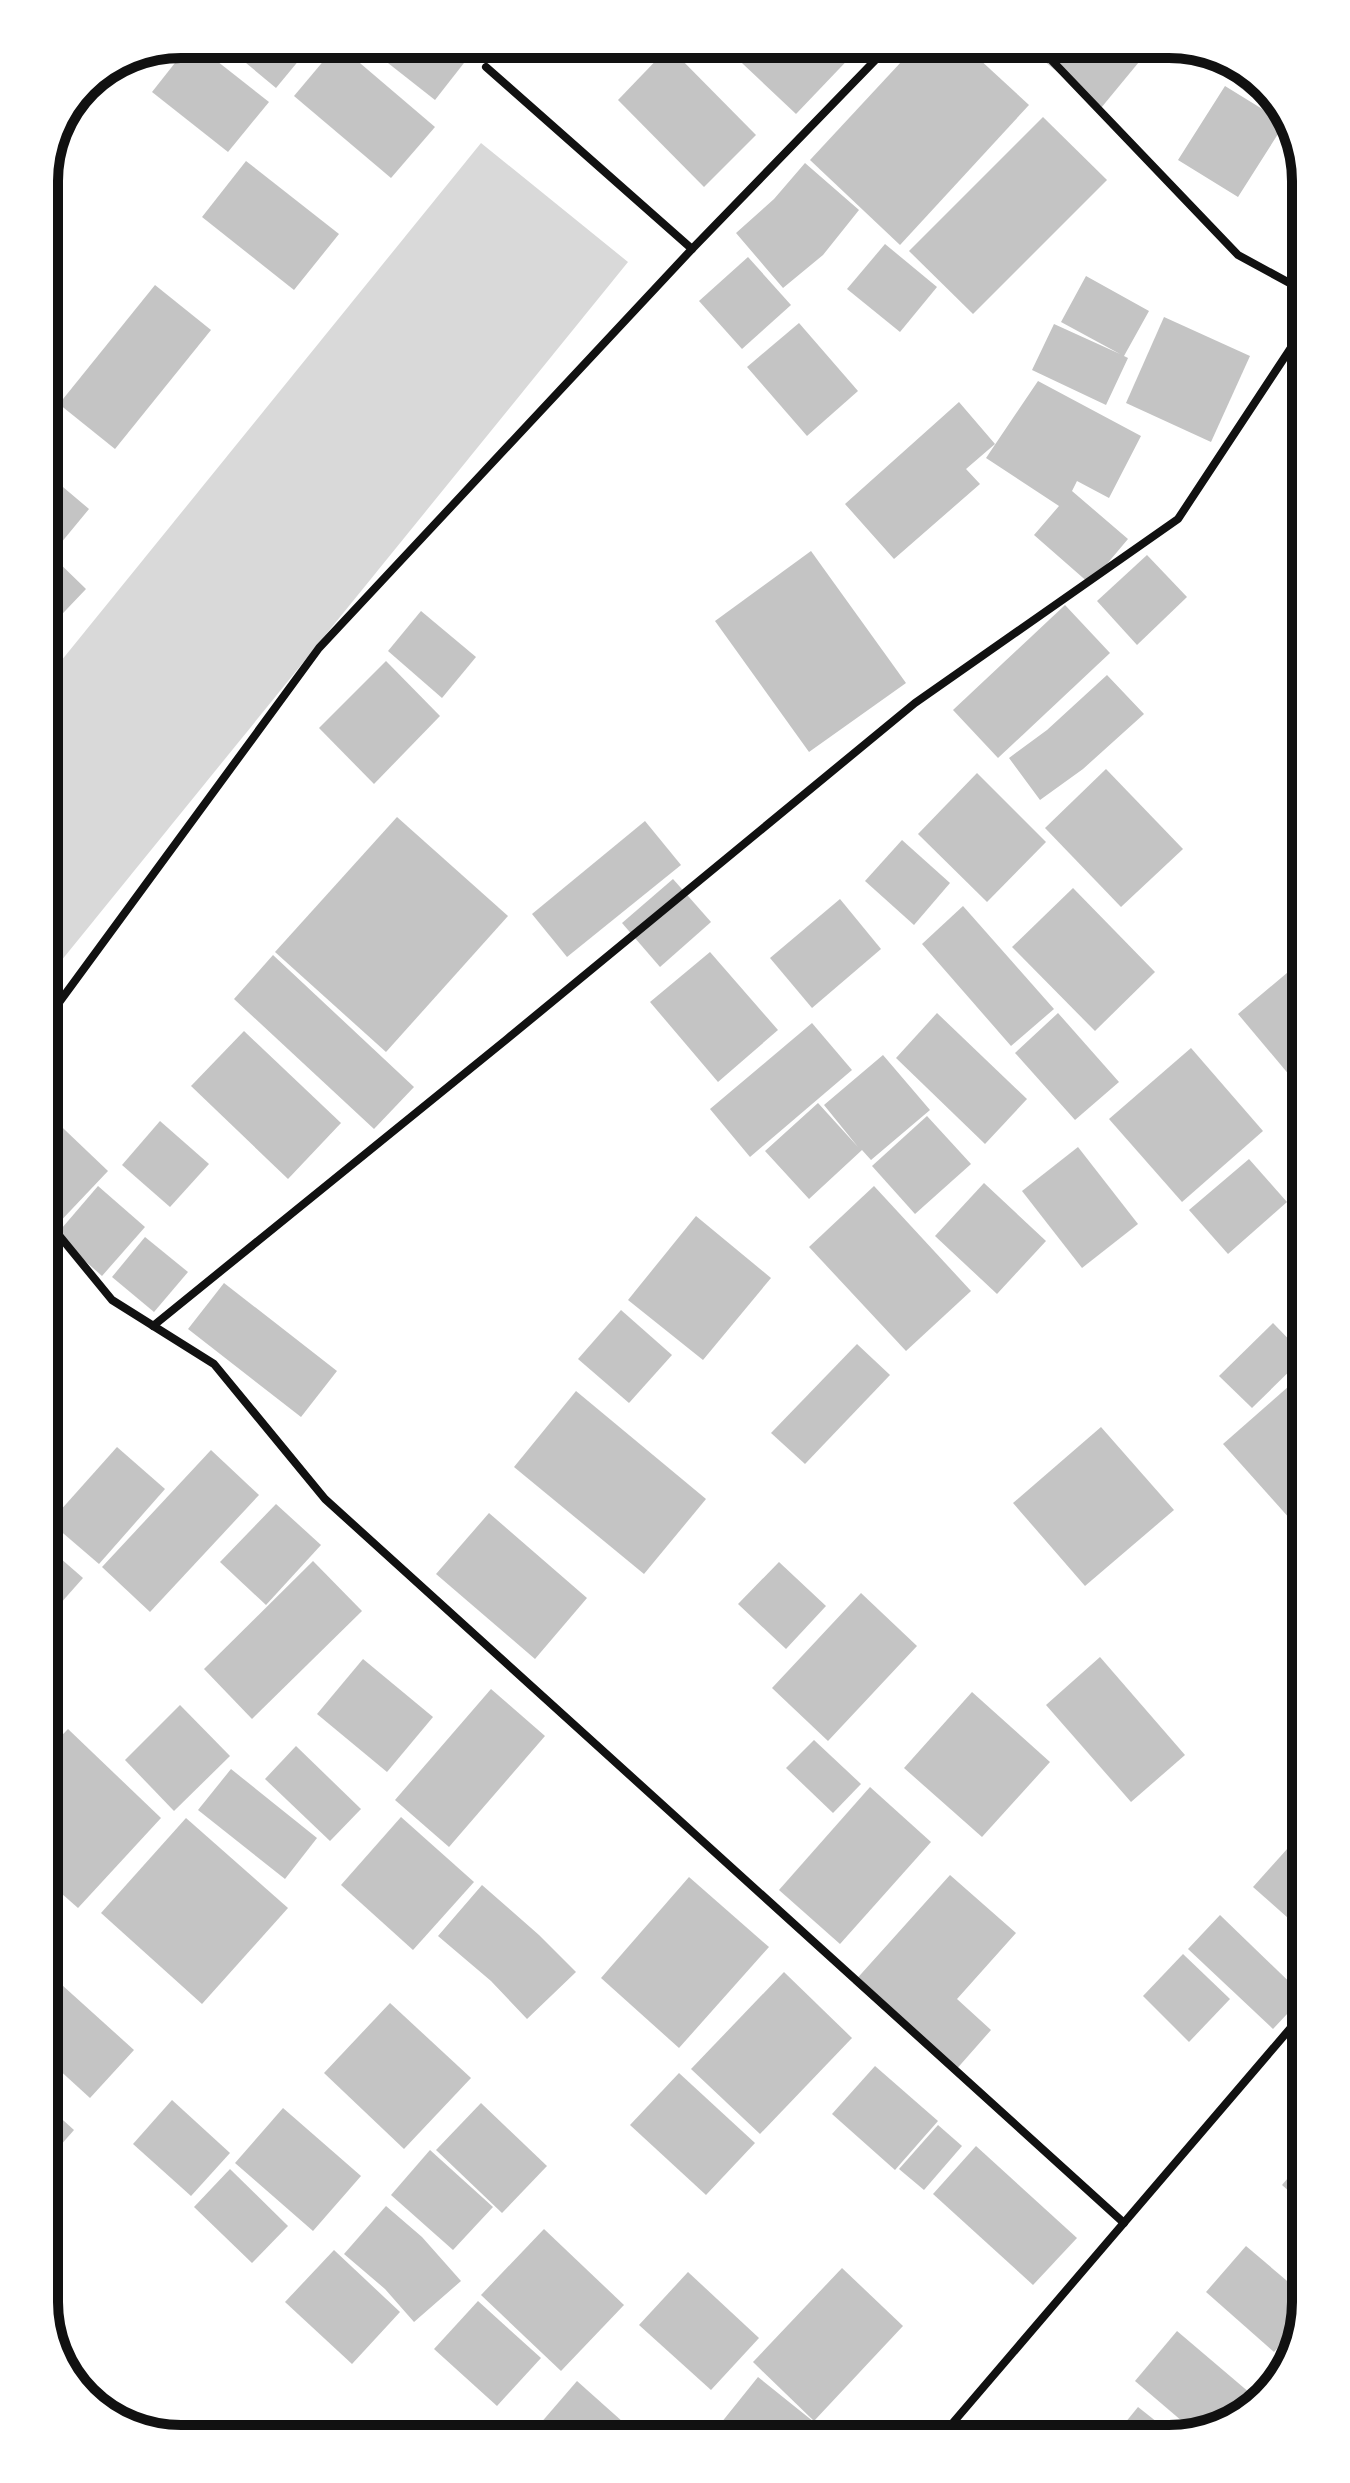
<svg xmlns="http://www.w3.org/2000/svg" width="1350" height="2483" font-family="Figtree,sans-serif">
<style>
.water{fill:#d9d9d9}
.building{fill:#c4c4c4}
.lines{fill:none;stroke-linecap:round;stroke-linejoin:round}
.minor{stroke:#111;stroke-width:8}
.rim{fill:none;stroke:#111;stroke-width:10}
</style>
<rect width="100%" height="100%" fill="#fff"/>
<polygon class="water" points="481,143 628,262 44,982 44,682"/>
<g class="building">
<polygon points="1153,45 1101,108 1026,46"/>
<polygon points="965,46 1029,105 900,245 810,160 915,47"/>
<polygon points="860,47 796,114 727,49"/>
<polygon points="667,49 671,49 756,135 704,187 618,100"/>
<polygon points="468,51 471,54 435,100 374,52"/>
<polygon points="331,52 347,52 435,127 391,178 294,96"/>
<polygon points="234,53 305,53 276,88"/>
<polygon points="182,54 208,54 269,102 228,152 152,92"/>
<polygon points="1229,64 1252,72 1296,132 1285,123 1238,197 1178,160 1225,86 1285,123 1222,73"/>
<polygon points="1043,117 1107,180 973,314 909,251"/>
<polygon points="246,161 339,234 294,290 202,217"/>
<polygon points="805,163 859,210 823,255 783,288 736,233 774,199"/>
<polygon points="885,244 937,287 900,332 847,289"/>
<polygon points="748,257 791,305 742,349 699,301"/>
<polygon points="1086,276 1149,311 1124,356 1128,358 1106,405 1032,370 1054,324 1120,354 1061,322"/>
<polygon points="155,285 211,330 115,449 59,404"/>
<polygon points="1164,317 1250,356 1211,442 1126,403"/>
<polygon points="799,323 858,391 807,436 747,367"/>
<polygon points="1038,381 1141,436 1109,498 1077,481 1072,491 1128,539 1090,584 1034,535 1059,506 986,458"/>
<polygon points="959,402 995,444 966,469 980,484 894,559 845,504"/>
<polygon points="44,471 89,509 51,555 86,589 46,631"/>
<polygon points="811,551 906,683 809,752 715,621"/>
<polygon points="1147,555 1187,597 1137,645 1097,601"/>
<polygon points="1065,605 1110,653 998,758 953,710"/>
<polygon points="421,611 476,657 442,698 388,651"/>
<polygon points="386,661 440,716 374,784 319,728"/>
<polygon points="1107,675 1144,714 1083,769 1040,800 1009,758 1047,730"/>
<polygon points="1106,769 1183,849 1121,907 1045,828"/>
<polygon points="977,773 1046,842 987,902 918,834"/>
<polygon points="397,817 508,916 386,1052 275,952"/>
<polygon points="645,821 681,865 567,957 532,914"/>
<polygon points="902,840 950,883 914,925 865,881"/>
<polygon points="673,879 711,922 660,967 622,923"/>
<polygon points="1073,888 1155,972 1095,1031 1012,947"/>
<polygon points="840,899 881,949 812,1008 770,958"/>
<polygon points="963,906 1054,1009 1011,1046 922,944"/>
<polygon points="710,952 778,1030 718,1082 650,1002"/>
<polygon points="273,955 414,1087 374,1129 234,999"/>
<polygon points="1306,957 1306,1095 1238,1014"/>
<polygon points="937,1013 1027,1099 985,1144 896,1058"/>
<polygon points="1058,1013 1119,1082 1075,1120 1015,1053"/>
<polygon points="812,1023 852,1070 750,1157 710,1109"/>
<polygon points="244,1031 341,1123 288,1179 191,1086"/>
<polygon points="1191,1048 1263,1131 1182,1202 1109,1119"/>
<polygon points="883,1055 930,1110 871,1160 862,1150 809,1199 765,1151 818,1103 858,1147 824,1105"/>
<polygon points="44,1110 108,1171 54,1228 44,1218"/>
<polygon points="927,1116 971,1164 915,1214 872,1166"/>
<polygon points="160,1121 209,1164 170,1207 122,1165"/>
<polygon points="1078,1147 1138,1224 1082,1268 1022,1191"/>
<polygon points="1249,1159 1287,1202 1228,1254 1189,1210"/>
<polygon points="984,1183 1046,1241 997,1294 935,1236"/>
<polygon points="98,1186 145,1227 102,1276 56,1235"/>
<polygon points="874,1186 971,1291 906,1351 809,1247"/>
<polygon points="696,1216 771,1278 703,1360 628,1300"/>
<polygon points="145,1237 188,1272 154,1312 112,1277"/>
<polygon points="224,1283 337,1371 301,1417 188,1329"/>
<polygon points="44,1296 54,1305 44,1317"/>
<polygon points="621,1310 672,1355 629,1403 578,1359"/>
<polygon points="1273,1323 1305,1356 1252,1408 1219,1376"/>
<polygon points="857,1344 890,1375 805,1464 771,1433"/>
<polygon points="1297,1379 1306,1389 1306,1523 1299,1529 1223,1444"/>
<polygon points="576,1391 706,1499 644,1574 514,1467"/>
<polygon points="1101,1427 1174,1510 1085,1586 1013,1503"/>
<polygon points="117,1447 165,1489 99,1564 50,1522"/>
<polygon points="211,1450 259,1495 150,1612 102,1567"/>
<polygon points="276,1504 321,1545 266,1605 220,1562"/>
<polygon points="489,1513 587,1598 535,1659 436,1574"/>
<polygon points="44,1544 83,1578 44,1622"/>
<polygon points="313,1561 362,1611 252,1719 204,1669"/>
<polygon points="779,1562 826,1606 786,1649 738,1604"/>
<polygon points="861,1593 917,1646 828,1741 772,1688"/>
<polygon points="1100,1657 1185,1755 1131,1802 1046,1705"/>
<polygon points="363,1659 433,1717 387,1772 317,1714"/>
<polygon points="491,1689 545,1736 449,1847 395,1800"/>
<polygon points="972,1692 1050,1762 982,1837 904,1768"/>
<polygon points="180,1705 230,1756 174,1811 125,1760"/>
<polygon points="68,1729 161,1818 78,1908 44,1878 44,1754"/>
<polygon points="814,1740 861,1784 833,1813 786,1768"/>
<polygon points="296,1746 361,1809 330,1841 265,1779"/>
<polygon points="231,1769 317,1838 285,1879 198,1810"/>
<polygon points="870,1787 931,1842 840,1944 779,1890"/>
<polygon points="401,1817 474,1882 413,1950 341,1885"/>
<polygon points="186,1818 288,1908 202,2004 101,1913"/>
<polygon points="1306,1828 1306,1934 1253,1887"/>
<polygon points="950,1875 1016,1933 957,1999 991,2030 954,2072 853,1983"/>
<polygon points="689,1877 769,1947 679,2048 601,1978"/>
<polygon points="482,1885 539,1935 576,1972 527,2019 491,1981 438,1936"/>
<polygon points="1220,1915 1304,1996 1273,2029 1188,1949"/>
<polygon points="1183,1954 1230,1999 1189,2042 1143,1996"/>
<polygon points="784,1972 852,2038 760,2134 691,2069"/>
<polygon points="62,1985 134,2050 90,2098 44,2056 44,2005"/>
<polygon points="390,2003 471,2078 404,2149 324,2073"/>
<polygon points="875,2066 938,2121 895,2170 832,2114"/>
<polygon points="679,2073 755,2143 706,2195 630,2125"/>
<polygon points="172,2100 230,2153 191,2196 133,2144"/>
<polygon points="44,2103 74,2130 44,2164"/>
<polygon points="481,2103 547,2166 502,2213 436,2150"/>
<polygon points="283,2108 361,2176 313,2231 235,2163"/>
<polygon points="938,2125 962,2146 924,2190 899,2169"/>
<polygon points="976,2146 1077,2238 1033,2285 933,2194"/>
<polygon points="430,2150 493,2207 453,2250 391,2195"/>
<polygon points="1306,2157 1306,2206 1282,2185"/>
<polygon points="230,2169 288,2226 252,2263 194,2207"/>
<polygon points="386,2206 422,2237 461,2281 414,2322 385,2289 344,2254"/>
<polygon points="544,2229 624,2305 561,2371 481,2295"/>
<polygon points="1246,2246 1306,2297 1300,2323 1274,2352 1206,2292"/>
<polygon points="334,2250 400,2312 352,2364 285,2302"/>
<polygon points="842,2268 903,2326 814,2421 753,2362"/>
<polygon points="688,2272 759,2338 711,2390 639,2325"/>
<polygon points="478,2301 541,2358 497,2406 434,2349"/>
<polygon points="1177,2331 1257,2399 1222,2428 1196,2433 1135,2381"/>
<polygon points="758,2377 814,2422 836,2439 742,2439 721,2423"/>
<polygon points="577,2381 642,2439 527,2439"/>
<polygon points="1138,2407 1176,2437 1112,2439"/>
</g>
<g class="lines">
<g class="minor">
<polyline points="1038,46 1238,255 1306,292"/>
<polyline points="486,67 692,249"/>
<polyline points="44,1023 319,648 692,249 888,47"/>
<polyline points="44,1217 112,1300 214,1364 325,1499 1124,2223"/>
<polyline points="153,1326 507,1039 915,703 1178,519 1306,325"/>
<polyline points="939,2439 1306,2010"/>
</g>
</g>
<path d="M0 0H1350V2483H0ZM181 58H1169A123 123 0 0 1 1292 181V2302A123 123 0 0 1 1169 2425H181A123 123 0 0 1 58 2302V181A123 123 0 0 1 181 58Z" fill="#fff" fill-rule="evenodd"/>
<path class="rim" d="M181 58H1169A123 123 0 0 1 1292 181V2302A123 123 0 0 1 1169 2425H181A123 123 0 0 1 58 2302V181A123 123 0 0 1 181 58Z"/>
</svg>
